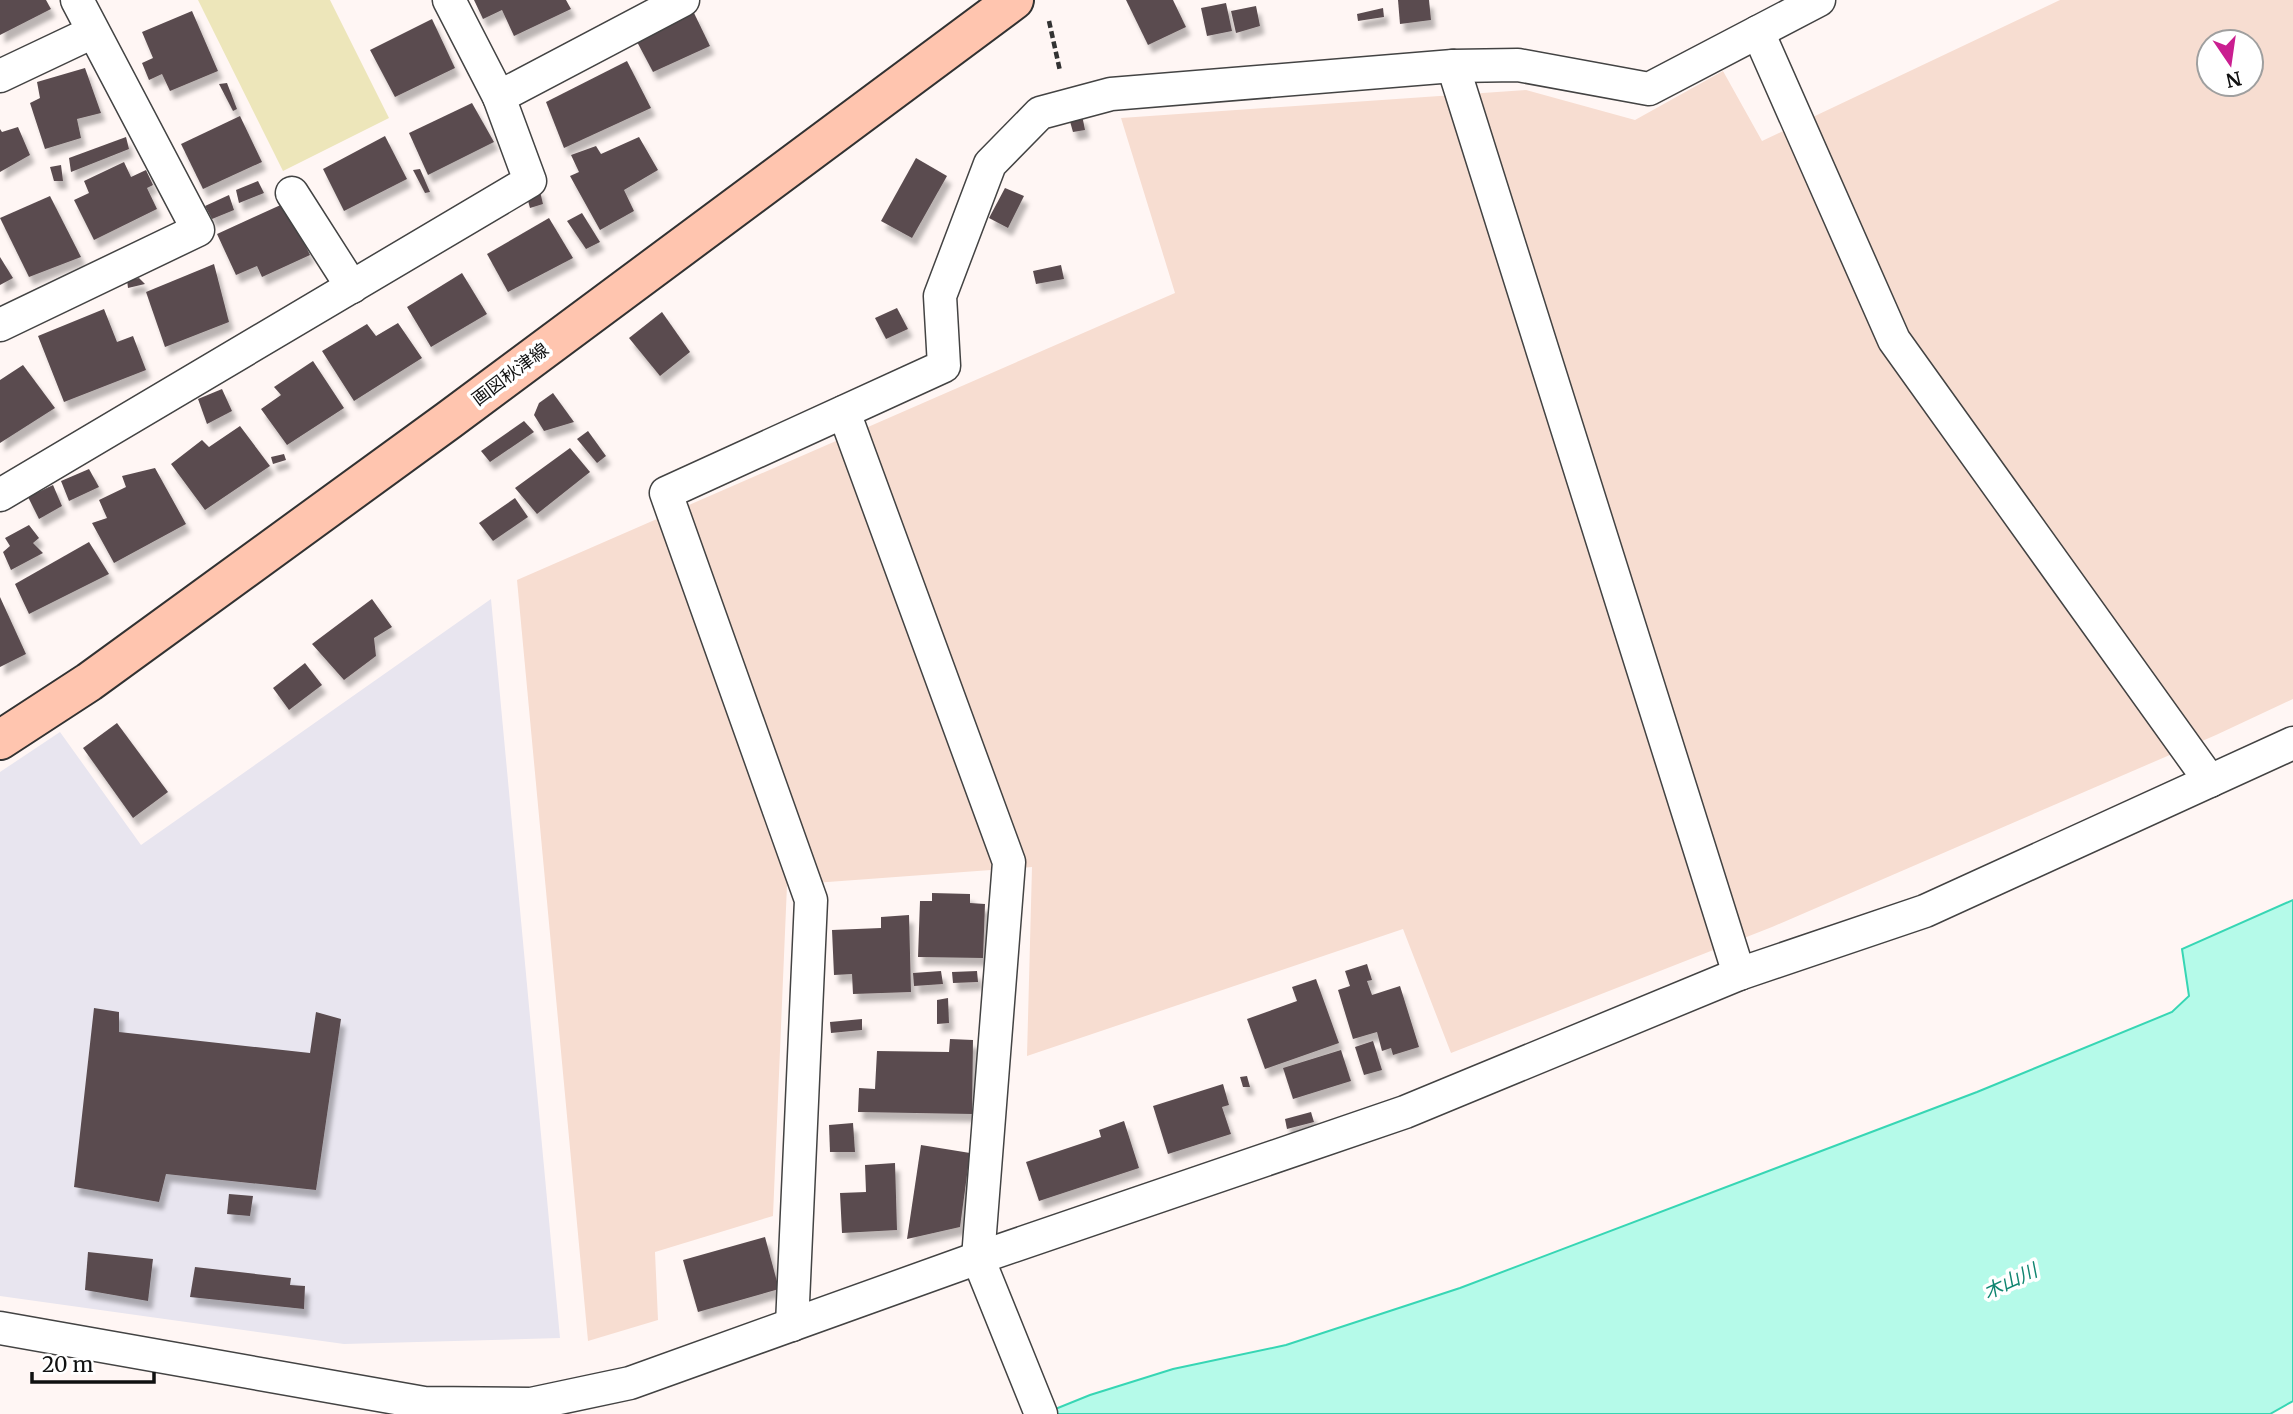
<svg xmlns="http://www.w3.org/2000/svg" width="2293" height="1414" font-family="Merriweather,'Noto Sans JP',serif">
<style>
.industrial{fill:#e8e5ef}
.farmland{fill:#f7ddd1;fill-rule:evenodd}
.green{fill:#ede6ba}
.water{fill:#b5fae9;stroke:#37d6b4;stroke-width:2}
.building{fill:#5a4c4f;filter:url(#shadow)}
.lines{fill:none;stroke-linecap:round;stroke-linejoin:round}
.street-casing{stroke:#434343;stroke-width:35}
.secondary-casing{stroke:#323232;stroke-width:42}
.path{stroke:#323232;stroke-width:4.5;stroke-dasharray:7 3.5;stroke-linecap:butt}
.street{stroke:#fff;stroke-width:32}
.secondary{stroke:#ffc5af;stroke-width:38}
.labels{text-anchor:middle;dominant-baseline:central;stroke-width:7;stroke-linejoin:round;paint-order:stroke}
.street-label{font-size:18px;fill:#101010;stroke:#fff}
.water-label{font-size:19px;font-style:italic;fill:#108570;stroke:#fff}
</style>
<defs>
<filter id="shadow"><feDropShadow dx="4.5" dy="8" stdDeviation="2" flood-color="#0004"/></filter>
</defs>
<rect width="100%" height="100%" fill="#fff6f4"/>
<polygon class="industrial" points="491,599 560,1338 344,1344 0,1296 0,772 60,732 141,845"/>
<path class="farmland" d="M2060,0H2293V699L2216,735L1772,927L1451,1053L1403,929L1027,1056L1032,867L787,885L773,1216L655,1252L658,1320L588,1341L517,580L1175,293L1121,118L1526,90L1635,120L1723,71L1762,141ZM2209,42H2251V84H2209Z"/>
<polygon class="green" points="198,0 330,0 389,118 283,171"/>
<polygon class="water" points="2293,900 2293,1401 2270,1414 1043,1414 1090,1395 1173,1369 1286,1345 1460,1288 1977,1092 2172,1012 2189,996 2182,949"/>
<g class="building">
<polygon points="0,0 46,0 51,9 0,35"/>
<polygon points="474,0 566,0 571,9 514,36 502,10 483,19"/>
<polygon points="1126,0 1173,0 1186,27 1148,45"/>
<polygon points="1398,0 1429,0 1431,20 1400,24"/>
<polygon points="1226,3 1232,31 1207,36 1201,8"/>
<polygon points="1256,6 1260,26 1236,33 1231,11"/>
<polygon points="1383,8 1384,17 1358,21 1357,14"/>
<polygon points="192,11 218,71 170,91 162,74 149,80 142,63 153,58 142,32"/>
<polygon points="694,13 710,46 653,72 636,40"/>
<polygon points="432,19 455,68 395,97 370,50"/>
<polygon points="627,61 651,108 564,148 546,102"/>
<polygon points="85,68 101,113 77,119 81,138 45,149 30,103 40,98 37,82"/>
<polygon points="227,83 237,109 233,111 219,84"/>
<polygon points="472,103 494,142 428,175 409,133"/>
<polygon points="1082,115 1085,130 1073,132 1069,118"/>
<polygon points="240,116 262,162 203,189 181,144"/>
<polygon points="18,127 30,155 0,172 0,129 2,132"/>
<polygon points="385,136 407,179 344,211 323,169"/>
<polygon points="126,137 129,149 71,172 69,158"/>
<polygon points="639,137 658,170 624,190 634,211 600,230 570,176 579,172 571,155 596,146 601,154"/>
<polygon points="916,158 947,176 912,238 881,221"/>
<polygon points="124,162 131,177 146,170 153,185 147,188 157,209 94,240 74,200 89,193 84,181"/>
<polygon points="61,165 63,181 54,181 50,167"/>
<polygon points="420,169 430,192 425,193 413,170"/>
<polygon points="258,181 264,193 239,203 236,190"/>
<polygon points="539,187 543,204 530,208 525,190"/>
<polygon points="1005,188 1024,196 1008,228 989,218"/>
<polygon points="229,195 234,210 212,219 205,206"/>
<polygon points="50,196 81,257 29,277 0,218"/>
<polygon points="285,203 310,255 262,277 257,266 236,275 217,234"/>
<polygon points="582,213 600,242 586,249 567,221"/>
<polygon points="549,218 573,258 508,292 487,254"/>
<polygon points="0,257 13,278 0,285"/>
<polygon points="214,264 229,322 165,347 146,292"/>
<polygon points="1061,265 1064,279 1036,284 1033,271"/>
<polygon points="462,273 487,314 431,347 407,307"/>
<polygon points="139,278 145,284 128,288 127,280"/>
<polygon points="897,308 908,329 886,339 875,318"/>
<polygon points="104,309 117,342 133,336 146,370 64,402 38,336"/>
<polygon points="662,312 690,352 660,376 629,338"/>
<polygon points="398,323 422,358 354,401 322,351 367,324 376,336"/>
<polygon points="313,361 344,408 287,445 261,409 281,395 274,387"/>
<polygon points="23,365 55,408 0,443 0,380"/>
<polygon points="222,389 232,411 207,424 198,399"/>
<polygon points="553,393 574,422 544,431 534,415 539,403"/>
<polygon points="524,421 534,432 490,462 481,451"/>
<polygon points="240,426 270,466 205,510 171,464 202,440 209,447"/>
<polygon points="588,431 606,456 597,463 577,439"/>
<polygon points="570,448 590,472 537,514 515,488"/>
<polygon points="284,454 286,460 273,464 271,457"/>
<polygon points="155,468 186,524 114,563 92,523 107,518 99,500 126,487 122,476"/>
<polygon points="89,469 99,487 69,501 61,481"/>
<polygon points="53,485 62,506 39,519 28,497"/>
<polygon points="515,498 528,517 493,541 479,523"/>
<polygon points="29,525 39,538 33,543 43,553 11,570 3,552 10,546 5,538"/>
<polygon points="89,542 109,574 29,614 15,584"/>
<polygon points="0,597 26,654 0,667"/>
<polygon points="372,599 392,627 374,638 376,656 344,680 312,644"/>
<polygon points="305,663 322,685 289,710 273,688"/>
<polygon points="117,723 168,792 133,818 83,748"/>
<polygon points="932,893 970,894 970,903 985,904 983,958 918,957 920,901 932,901"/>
<polygon points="909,915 911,992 853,994 852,974 834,975 832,930 881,928 881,917"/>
<polygon points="1367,964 1372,980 1367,981 1372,995 1400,986 1419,1047 1393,1055 1391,1048 1382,1051 1377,1032 1353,1039 1338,990 1350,986 1345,971"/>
<polygon points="941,971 943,984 914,986 913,973"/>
<polygon points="977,971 978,982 953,983 952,972"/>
<polygon points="1316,979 1339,1043 1265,1069 1247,1019 1297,1001 1292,987"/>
<polygon points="948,998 949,1023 937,1024 937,1000"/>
<polygon points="94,1008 119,1012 119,1032 310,1053 316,1012 341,1019 316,1190 166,1174 159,1202 74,1187"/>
<polygon points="862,1019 862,1030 831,1033 830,1022"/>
<polygon points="950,1039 973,1040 972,1114 858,1112 859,1088 875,1089 877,1051 949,1052"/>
<polygon points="1373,1041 1382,1070 1364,1075 1355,1047"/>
<polygon points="1341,1050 1351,1081 1293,1099 1283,1068"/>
<polygon points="1247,1076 1250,1087 1243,1087 1240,1077"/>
<polygon points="1223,1084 1229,1105 1222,1107 1231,1134 1168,1154 1153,1106"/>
<polygon points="1311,1112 1314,1122 1287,1129 1285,1119"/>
<polygon points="1124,1121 1139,1168 1039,1201 1026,1162 1101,1137 1099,1130"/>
<polygon points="853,1123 855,1152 830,1152 829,1125"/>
<polygon points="921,1145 970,1153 960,1227 907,1239"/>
<polygon points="895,1163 897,1230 842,1233 840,1193 866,1192 865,1165"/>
<polygon points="229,1194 253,1196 250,1216 227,1214"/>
<polygon points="765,1237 779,1289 698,1312 683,1260"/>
<polygon points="88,1252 153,1259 148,1301 85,1290"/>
<polygon points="195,1267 291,1278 290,1285 305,1286 304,1309 190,1297"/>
</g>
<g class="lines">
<g class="street-casing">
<g id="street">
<polyline points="1758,32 1894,340 2210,781"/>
<polyline points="1453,66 1739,974"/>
<polyline points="0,76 93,32"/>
<polyline points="499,97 683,0"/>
<polyline points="292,193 352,287"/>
<polyline points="0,325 198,230 77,0"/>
<polyline points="844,412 1009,862 978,1258 1041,1414"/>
<polyline points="0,495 530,181 499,97 449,0"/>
<polyline points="792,1325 811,900 666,493 944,366 940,296 990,164 1040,113 1111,94 1453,66 1518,65 1649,89 1819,0"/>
<polyline points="0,1328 424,1403 531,1404 630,1383 978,1258 1405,1112 1739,974 1925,911 2293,743"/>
</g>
</g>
<g class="secondary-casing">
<polyline id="secondary" points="0,740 89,682 449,420 1014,0"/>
</g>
<polyline class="path" points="1049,21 1060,71"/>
<use href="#street" class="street"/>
<use href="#secondary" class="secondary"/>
</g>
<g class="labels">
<g class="street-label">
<text transform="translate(510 374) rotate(-37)">画図秋津線</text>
</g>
<g class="water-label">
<text transform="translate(2010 1281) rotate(-25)">木山川</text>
</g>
</g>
<g transform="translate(2230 63) rotate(167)"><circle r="33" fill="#ffffff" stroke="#9f9f9f" stroke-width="2"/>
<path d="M0-5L12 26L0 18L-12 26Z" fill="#ca1e90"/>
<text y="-10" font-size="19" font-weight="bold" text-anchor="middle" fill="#101010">N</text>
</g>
<path d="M32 1372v10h122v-10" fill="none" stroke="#101010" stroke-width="3.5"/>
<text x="42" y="1372" font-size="21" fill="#101010" stroke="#ffffff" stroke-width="5" paint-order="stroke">20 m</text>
</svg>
